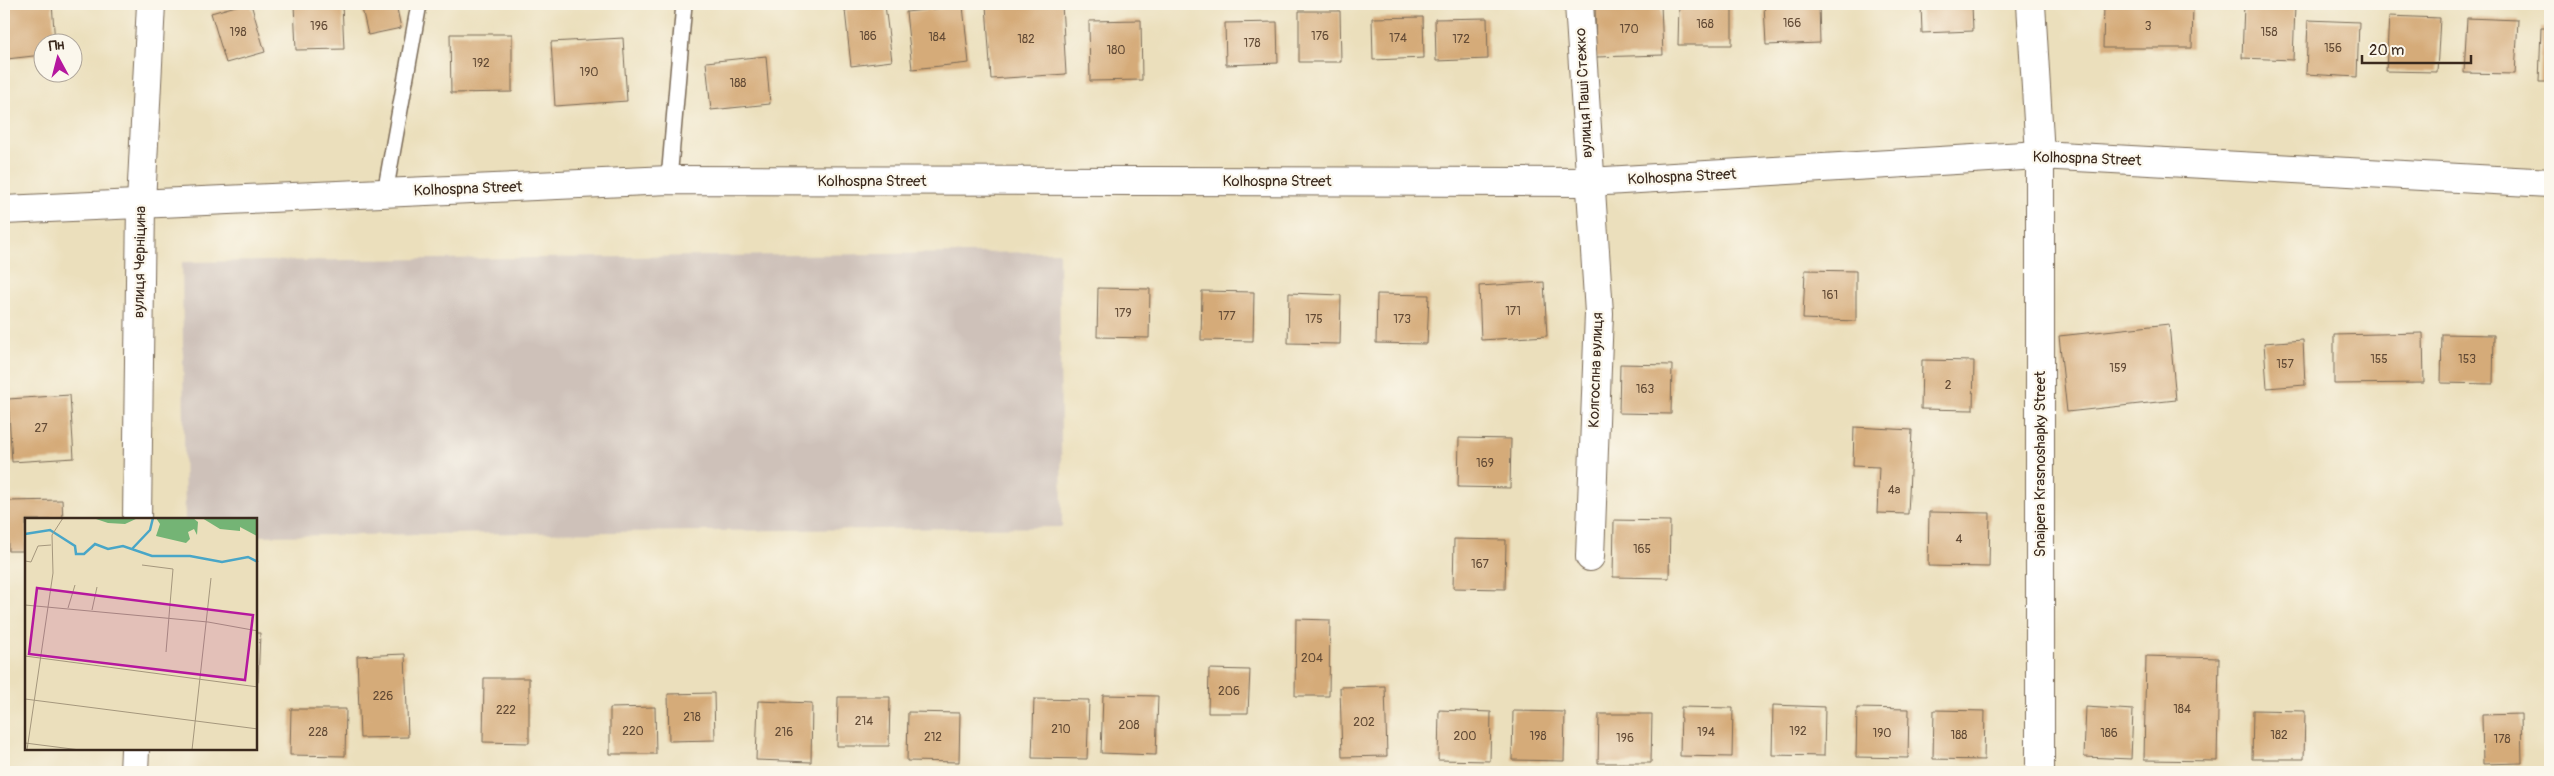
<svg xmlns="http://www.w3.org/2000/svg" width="2554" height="776" font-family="Pangolin,sans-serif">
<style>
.industrial{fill:#cec1b9}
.building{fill:#d5ab79}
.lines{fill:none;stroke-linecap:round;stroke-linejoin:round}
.lane-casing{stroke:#796955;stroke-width:18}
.street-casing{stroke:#796955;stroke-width:30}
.lane{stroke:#fff;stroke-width:15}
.street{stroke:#fff;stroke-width:28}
.labels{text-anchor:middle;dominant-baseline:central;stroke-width:4.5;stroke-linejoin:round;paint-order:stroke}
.number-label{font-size:12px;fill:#624a35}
.street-label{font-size:15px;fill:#3b2a1e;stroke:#fbf7ec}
.inset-river{fill:none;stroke:#49a6c7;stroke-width:2.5}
.inset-road{fill:none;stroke:#a5977d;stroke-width:1}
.view{fill:#b5179e;fill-opacity:0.15;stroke:#b5179e;stroke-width:2.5}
.inset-edge{fill:none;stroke:#3b2a1e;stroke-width:2.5}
</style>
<rect width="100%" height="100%" fill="#fbf7ec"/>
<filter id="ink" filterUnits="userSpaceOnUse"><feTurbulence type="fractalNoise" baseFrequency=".02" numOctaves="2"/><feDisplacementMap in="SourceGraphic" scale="10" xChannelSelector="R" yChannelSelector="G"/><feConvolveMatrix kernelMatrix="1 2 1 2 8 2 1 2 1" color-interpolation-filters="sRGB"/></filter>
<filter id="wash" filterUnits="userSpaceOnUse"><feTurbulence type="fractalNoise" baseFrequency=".0096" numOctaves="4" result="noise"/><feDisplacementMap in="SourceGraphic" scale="20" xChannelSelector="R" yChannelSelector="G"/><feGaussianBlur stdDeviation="1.12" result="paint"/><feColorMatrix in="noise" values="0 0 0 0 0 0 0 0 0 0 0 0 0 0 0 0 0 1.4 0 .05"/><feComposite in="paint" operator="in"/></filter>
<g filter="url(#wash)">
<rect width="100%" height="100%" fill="#ebdfbc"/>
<polygon class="industrial" points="1059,252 1062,527 256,536 256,520 185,520 182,262"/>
<g id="blocks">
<g class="building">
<polygon points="4,4 52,4 55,42 42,42 42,55 7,59"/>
<polygon points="243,4 251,4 265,52 226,63 211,13"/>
<polygon points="294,4 342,4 344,49 296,50"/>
<polygon points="361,4 396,4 401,28 368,35"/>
<polygon points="1062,4 1066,74 991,79 986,5"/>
<polygon points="1595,4 1661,4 1663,55 1596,57"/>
<polygon points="1679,4 1732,4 1732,45 1678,45"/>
<polygon points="1764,4 1819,4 1820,43 1766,45"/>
<polygon points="1921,4 1972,4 1973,31 1922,33"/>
<polygon points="2104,4 2193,4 2192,48 2103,48"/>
<polygon points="2244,4 2295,6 2293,60 2242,58"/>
<polygon points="885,5 892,61 851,66 845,10"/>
<polygon points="963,6 969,63 912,69 906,12"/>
<polygon points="1299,11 1340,11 1341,62 1299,62"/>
<polygon points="2389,16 2440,18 2437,72 2386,71"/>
<polygon points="1423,17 1424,58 1373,60 1372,18"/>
<polygon points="1487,18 1488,59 1436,61 1435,19"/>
<polygon points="2467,18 2518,20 2515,74 2464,73"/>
<polygon points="1141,20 1142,80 1090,81 1089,21"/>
<polygon points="2308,20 2359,22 2357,77 2306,74"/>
<polygon points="1277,22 1278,63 1226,65 1225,23"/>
<polygon points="2541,28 2550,28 2550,82 2539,82"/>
<polygon points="450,34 512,34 512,92 451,93"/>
<polygon points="623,38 627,101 555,106 551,42"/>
<polygon points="766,56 770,104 711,110 706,62"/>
<polygon points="1805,270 1856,271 1856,321 1803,319"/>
<polygon points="1544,282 1547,336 1481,340 1479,286"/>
<polygon points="1098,288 1150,289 1149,338 1097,337"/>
<polygon points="1202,291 1254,292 1253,341 1201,340"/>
<polygon points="1289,293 1341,295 1340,344 1288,343"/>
<polygon points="1377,294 1429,295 1427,344 1376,343"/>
<polygon points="2169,324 2176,400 2067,412 2059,336"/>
<polygon points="2423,333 2424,383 2334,384 2334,335"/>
<polygon points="2442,334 2494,335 2493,384 2441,383"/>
<polygon points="2303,340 2305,385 2267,388 2264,343"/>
<polygon points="1922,360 1974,361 1973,410 1921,409"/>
<polygon points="1620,364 1672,365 1671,414 1619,413"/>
<polygon points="70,395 74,458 12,462 8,399"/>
<polygon points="1854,427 1912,430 1908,514 1877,513 1879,467 1853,466"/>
<polygon points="1459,438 1511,439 1510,488 1458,487"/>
<polygon points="62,500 63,520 26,520 26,551 8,551 7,501"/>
<polygon points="1929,512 1990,513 1989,567 1928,566"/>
<polygon points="1614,520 1670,521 1669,578 1613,577"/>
<polygon points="1454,539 1506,540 1505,589 1453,588"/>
<polygon points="1296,619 1330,620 1329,696 1295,696"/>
<polygon points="256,633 260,633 258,682 256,682"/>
<polygon points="405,654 408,737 360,738 357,656"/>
<polygon points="2146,656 2219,658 2217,761 2144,760"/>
<polygon points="1209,669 1250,670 1248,713 1208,713"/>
<polygon points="484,678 529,678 529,743 483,742"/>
<polygon points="1385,686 1387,756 1342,757 1340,687"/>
<polygon points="714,693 715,740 669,741 668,694"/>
<polygon points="1103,695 1158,696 1156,755 1101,753"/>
<polygon points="838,697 890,697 889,746 837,746"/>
<polygon points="1034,699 1089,700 1087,759 1032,758"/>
<polygon points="758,701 812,703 811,762 756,760"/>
<polygon points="1773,705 1825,707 1824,756 1772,755"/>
<polygon points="655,707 656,754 610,754 610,708"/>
<polygon points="1681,707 1733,708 1732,757 1680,756"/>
<polygon points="2086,707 2133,710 2131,759 2084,757"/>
<polygon points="1857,708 1909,709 1908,758 1856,757"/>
<polygon points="291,709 346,709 345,756 290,755"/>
<polygon points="1439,710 1491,712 1490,761 1438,760"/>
<polygon points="1934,710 1985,711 1984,760 1933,759"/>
<polygon points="2253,710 2305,711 2304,759 2252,759"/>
<polygon points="1513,711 1565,712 1564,761 1512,760"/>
<polygon points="908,712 960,713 959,762 907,761"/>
<polygon points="1599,714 1652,714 1651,763 1598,763"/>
<polygon points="2521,714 2522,763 2483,764 2482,715"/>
</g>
</g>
</g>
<g filter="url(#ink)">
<use href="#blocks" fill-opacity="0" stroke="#796955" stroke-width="1"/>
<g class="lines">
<g class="lane-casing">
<g id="lane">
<polyline points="669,180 684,4"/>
<polyline points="385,193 419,4"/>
</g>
</g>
<g class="street-casing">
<g id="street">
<polyline points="1579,4 1599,313 1590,557"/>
<polyline points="2031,4 2040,155 2040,772"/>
<polyline points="4,210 669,180 1589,182 2040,155 2550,183"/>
<polyline points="137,520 141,203 151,4"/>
<polyline points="134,772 135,750"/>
</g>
</g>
<use href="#lane" class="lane"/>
<use href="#street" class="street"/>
</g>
</g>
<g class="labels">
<g class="number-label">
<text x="1792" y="23">166</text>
<text x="1705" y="24">168</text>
<text x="319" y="26">196</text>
<text x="2148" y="26">3</text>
<text x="1629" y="29">170</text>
<text x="238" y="32">198</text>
<text x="2269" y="32">158</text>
<text x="868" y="36">186</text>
<text x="1320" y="36">176</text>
<text x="937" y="37">184</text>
<text x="1398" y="38">174</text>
<text x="1026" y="39">182</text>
<text x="1461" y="39">172</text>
<text x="1252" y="43">178</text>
<text x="2333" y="48">156</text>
<text x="1116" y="50">180</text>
<text x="481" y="63">192</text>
<text x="589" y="72">190</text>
<text x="738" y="83">188</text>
<text x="1830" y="295">161</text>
<text x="1513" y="311">171</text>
<text x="1123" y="313">179</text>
<text x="1227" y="316">177</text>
<text x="1314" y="319">175</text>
<text x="1402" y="319">173</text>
<text x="2379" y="359">155</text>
<text x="2467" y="359">153</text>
<text x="2285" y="364">157</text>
<text x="2118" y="368">159</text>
<text x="1948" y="385">2</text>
<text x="1645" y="389">163</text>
<text x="41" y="428">27</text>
<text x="1485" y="463">169</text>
<text x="1894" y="490">4а</text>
<text x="1959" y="539">4</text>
<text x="1642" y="549">165</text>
<text x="1480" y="564">167</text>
<text x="1312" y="658">204</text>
<text x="1229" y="691">206</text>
<text x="383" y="696">226</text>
<text x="2182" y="709">184</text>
<text x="506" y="710">222</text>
<text x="692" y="717">218</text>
<text x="864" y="721">214</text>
<text x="1364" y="722">202</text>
<text x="1129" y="725">208</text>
<text x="1061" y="729">210</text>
<text x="633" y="731">220</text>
<text x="1798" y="731">192</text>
<text x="318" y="732">228</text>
<text x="784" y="732">216</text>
<text x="1706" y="732">194</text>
<text x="1882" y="733">190</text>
<text x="2109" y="733">186</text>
<text x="1959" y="735">188</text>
<text x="2279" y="735">182</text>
<text x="1465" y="736">200</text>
<text x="1538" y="736">198</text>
<text x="933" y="737">212</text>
<text x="1625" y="738">196</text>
<text x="2502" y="739">178</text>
</g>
<g class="street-label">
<text transform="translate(1584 93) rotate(-93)">вулиця Паші Стежко</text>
<text transform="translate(2087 159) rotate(2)">Kolhospna Street</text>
<text transform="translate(1682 177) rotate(-3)">Kolhospna Street</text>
<text x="872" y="181">Kolhospna Street</text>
<text x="1277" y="181">Kolhospna Street</text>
<text transform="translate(468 189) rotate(-2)">Kolhospna Street</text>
<text transform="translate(140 262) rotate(-89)">вулиця Черніцина</text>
<text transform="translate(1596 370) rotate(-88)">Колгоспна вулиця</text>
<text transform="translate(2040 464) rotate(-90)">Snaipera Krasnoshapky Street</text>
</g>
</g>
<g transform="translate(25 518)">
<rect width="232" height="232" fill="#ebdfbc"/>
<path d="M68,0H113L100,6L83,5ZM131,0H168L173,4L172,17L169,11L163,14L165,21L161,25L131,18L135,6ZM177,0H232V18L215,9V13L195,11Z" fill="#74b475"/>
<path class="inset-river" d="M0,16L25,12L50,28L51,36H59L70,26L83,31L98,28L127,38H165L197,44L223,39L233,44M107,31L125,12L128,0"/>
<path class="inset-road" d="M0,43L6,44L13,28L26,27M117,47L148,51L141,134M0,87L183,104L233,113M43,90L50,67M67,92L72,69M0,138L233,169M0,181L233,211M0,225L55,232M2,232L28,55L27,17L38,0M167,232L186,60"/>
<path class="view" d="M12,70L228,97L220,162L4,136Z"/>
<rect width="232" height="232" class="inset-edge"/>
</g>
<rect width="2554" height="776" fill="none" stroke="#fbf7ec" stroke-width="20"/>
<g transform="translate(58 58) rotate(353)"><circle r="24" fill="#fbf7ec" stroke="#aea59a"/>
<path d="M0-4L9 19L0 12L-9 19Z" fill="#b5179e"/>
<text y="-8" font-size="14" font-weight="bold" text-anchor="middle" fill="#3b2a1e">Пн</text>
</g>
<path d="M2362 55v8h109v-8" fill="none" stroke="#3b2a1e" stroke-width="2.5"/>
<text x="2369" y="55" font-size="15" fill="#3b2a1e" stroke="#fbf7ec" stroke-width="4" paint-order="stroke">20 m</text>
</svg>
